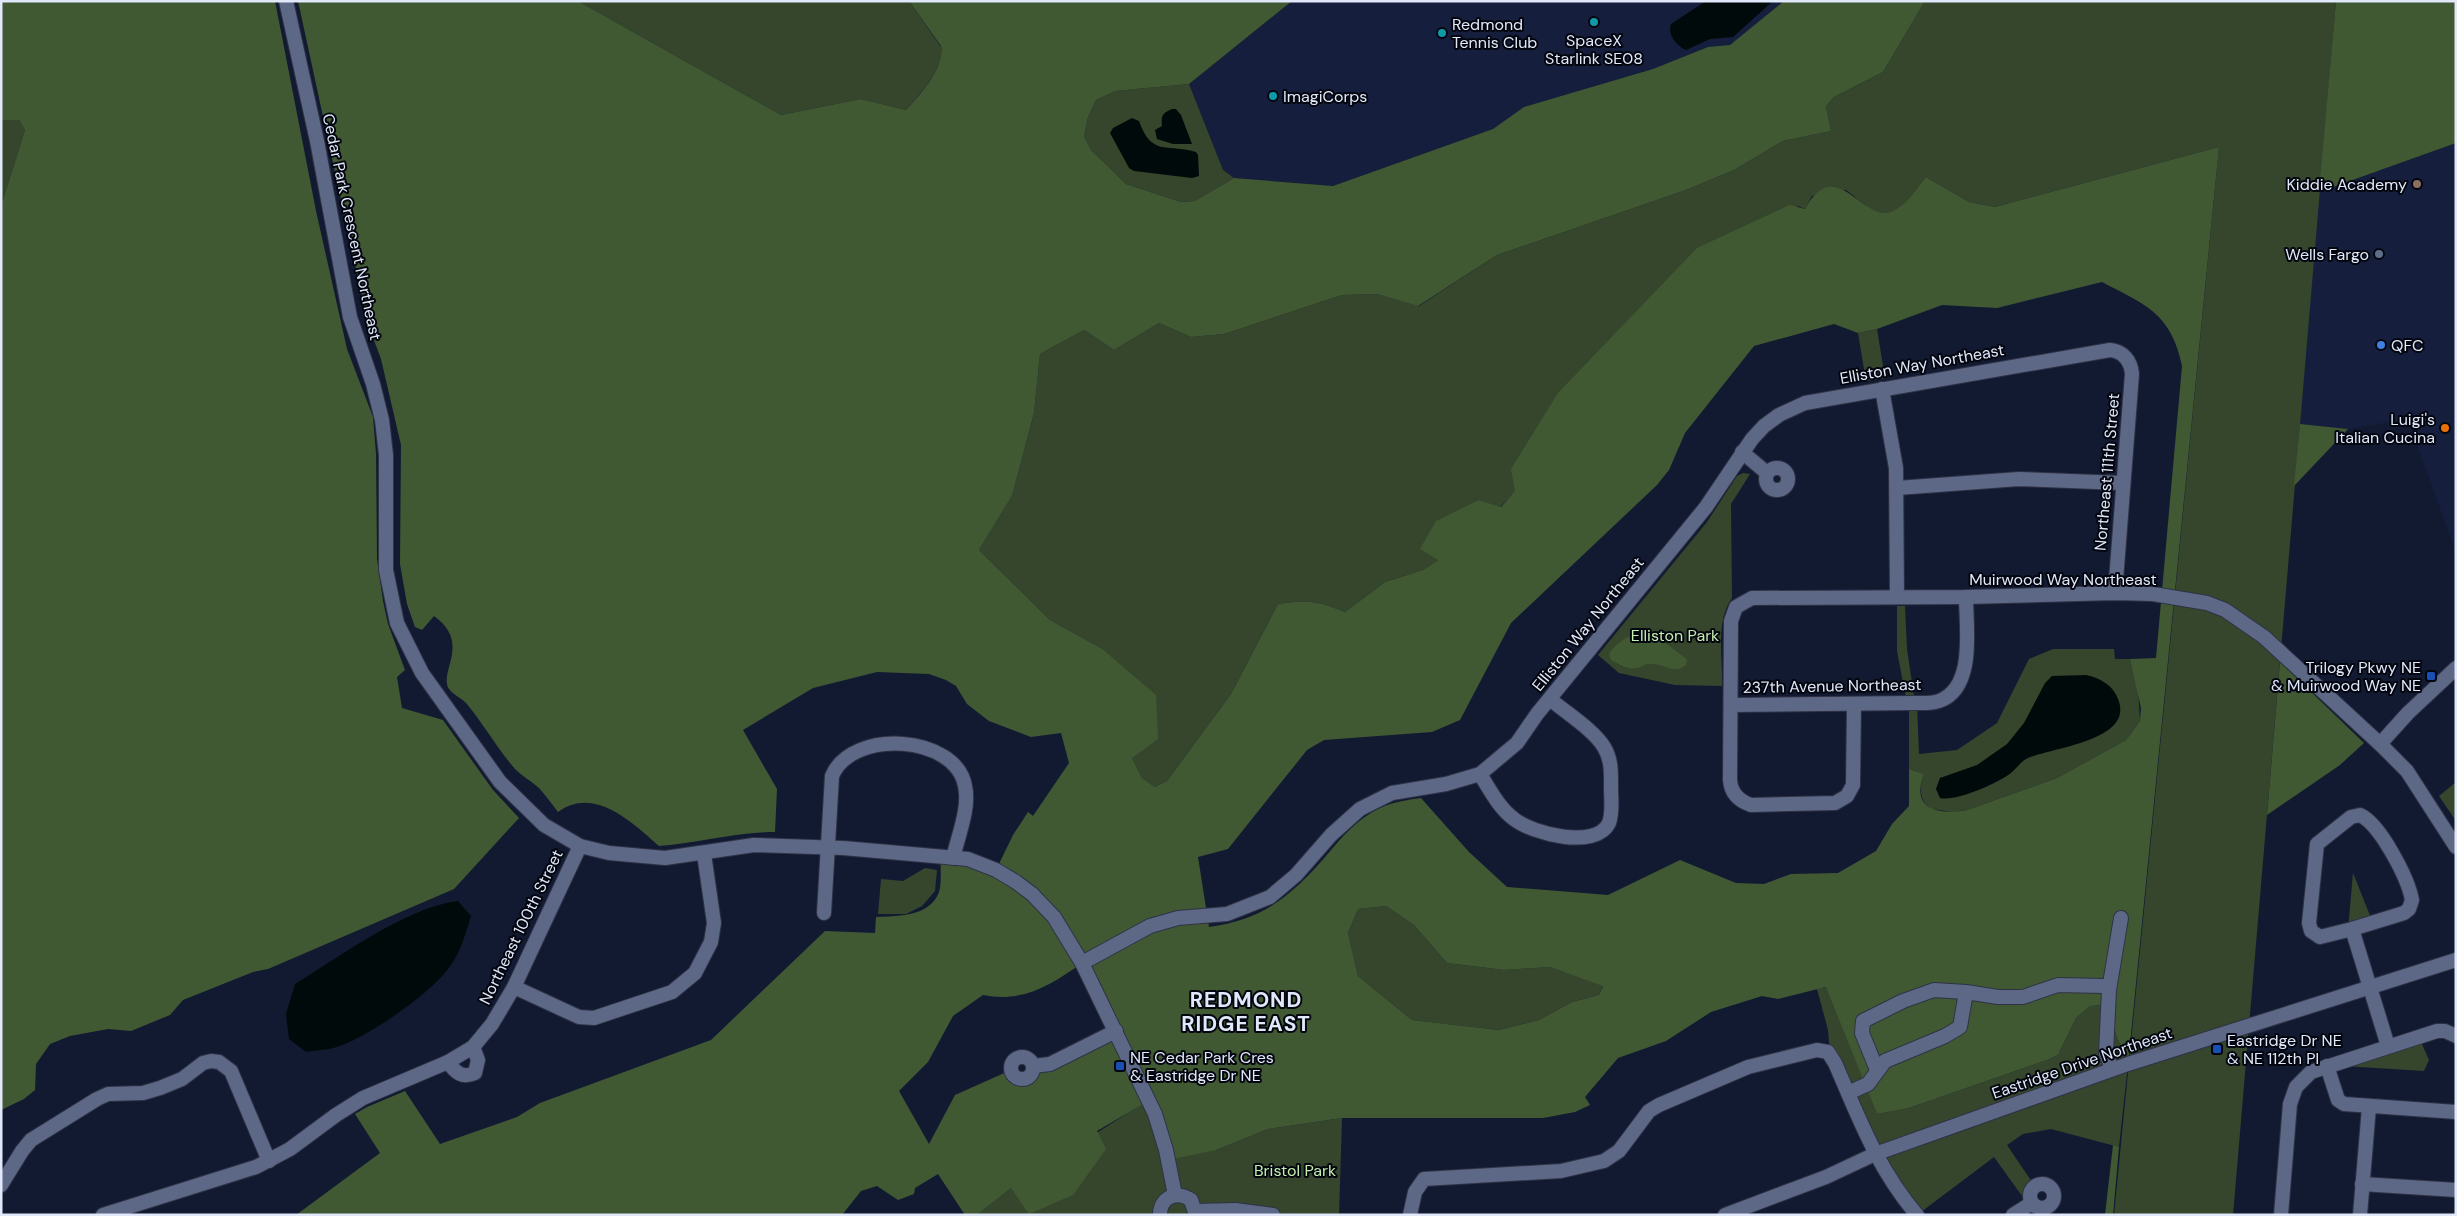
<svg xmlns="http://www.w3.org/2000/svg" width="2457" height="1216" font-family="'DM Sans',sans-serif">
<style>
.built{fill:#151e3d}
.green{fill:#35462c}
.forest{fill:#415933;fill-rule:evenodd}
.water{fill:#000a0a}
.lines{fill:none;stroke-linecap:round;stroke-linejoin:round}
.minor-casing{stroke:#2f3246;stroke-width:16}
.minor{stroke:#5d6886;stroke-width:14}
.culture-dot{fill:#0f9aa8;stroke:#03060f;stroke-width:2}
.education-dot{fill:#8d6e63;stroke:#03060f;stroke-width:2}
.service-dot{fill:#5c6f8a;stroke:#03060f;stroke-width:2}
.shop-dot{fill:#3f7fe0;stroke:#03060f;stroke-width:2}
.food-dot{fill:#e8710a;stroke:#03060f;stroke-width:2}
.transit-dot{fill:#1a4fb4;stroke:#03060f;stroke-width:2}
.labels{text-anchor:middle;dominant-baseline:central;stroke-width:4;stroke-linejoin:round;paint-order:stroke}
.poi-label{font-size:16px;fill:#e1e8f9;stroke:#03060f;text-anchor:start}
.street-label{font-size:16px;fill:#e1e8f9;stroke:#03060f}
.park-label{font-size:16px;fill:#c5efaf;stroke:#03060f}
.district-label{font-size:21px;font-weight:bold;letter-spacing:1px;fill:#e1e8f9;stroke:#03060f}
</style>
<rect width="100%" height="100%" fill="#121a32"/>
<g class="built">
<polygon points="1292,1 1784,1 1730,45 1708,47 1653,69 1524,107 1493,129 1333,186 1234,178 1223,170 1189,84"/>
<polygon points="2456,143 2456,553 2408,419 2348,429 2300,424 2319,192"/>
</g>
<g class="green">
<path d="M578,1H909L941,47C945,68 919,95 906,110L861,99L781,115Z"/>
<path d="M1925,1H2336L2233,1215H2114L2219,147L1995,207L1969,202L1926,177C1914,192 1898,221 1875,211C1865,207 1855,196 1846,190L1812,196L1805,209L1798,206L1500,507L1479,500L1438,560L1423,570L1385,582L1345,612C1319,601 1306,599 1278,604L1231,694L1167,781L1155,787L1142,778L1132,758L1101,648L1050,620L979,550L1012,496L1034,413L1040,354L1084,330L1114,350L1159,323L1191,337L1224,334L1342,295L1377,294L1419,306L1497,255L1686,190L1734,170L1783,141L1831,131L1826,106L1834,97L1883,72Z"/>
<polygon points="1189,84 1223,170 1234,178 1195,201 1181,202 1126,184 1091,150 1084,136 1088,117 1096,100 1115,91"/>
<polygon points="1,120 19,120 25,130 1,206"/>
<polygon points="1877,329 1885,378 1866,381 1858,333"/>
<path d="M1743,473L1750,474L1731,504L1732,598C1715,621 1723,659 1722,686L1675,685L1619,673L1598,655L1707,522L1737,476Z"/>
<path d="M1897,606H1905L1907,649L1915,703H1917L1919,754L1957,750L1997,723L2029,659L2053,649H2114L2115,659H2130L2138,688L2140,721L2126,740L2057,778L1967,810L1952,812L1932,809C1919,802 1919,787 1924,774L1909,769V703H1907L1897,651Z"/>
<polygon points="2456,782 2456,821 2439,796"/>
<polygon points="925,868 937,870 935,891 922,906 906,914 878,914 881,879 903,881"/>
<polygon points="2353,873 2373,923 2348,930"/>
<polygon points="1386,906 1414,925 1447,963 1504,970 1550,967 1603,985 1599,995 1572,1002 1539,1020 1499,1030 1412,1020 1358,976 1348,933 1358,909"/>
<polygon points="1827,987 1877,1114 1909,1108 2047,1060 2058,1055 2076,1018 2090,1006 2104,1005 2128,1064 2119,1147 2051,1129 2023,1134 2007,1145 2032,1182 2022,1196 1994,1157 1917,1215 1830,1055 1828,1030 1817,989"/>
<polygon points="2421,1042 2429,1060 2424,1071 2343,1066"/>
<polygon points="1148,1100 1216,1150 1268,1129 1342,1118 1339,1215 977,1215 1011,1188"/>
</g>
<g class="forest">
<polygon points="1,1 275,1 316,211 347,349 373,417 376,454 377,559 383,601 388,624 405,670 397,677 402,708 443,720 493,790 519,818 454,889 268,969 253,972 183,1000 170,1015 131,1031 108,1029 70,1036 50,1044 36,1064 35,1090 24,1099 1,1110 1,206 25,130 19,120 1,120"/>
<path d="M298,1H578L781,115L861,99L906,110C920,95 945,68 941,46L909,1H1292L1189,84L1115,91L1096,100L1088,117L1084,136L1091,150L1126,184L1181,202L1195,201L1234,178L1333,186L1493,129L1524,107L1653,69L1708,47L1730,45L1784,1H1925L1883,72L1834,97L1826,106L1831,131L1783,141L1734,170L1686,190L1497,255L1418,306L1377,294L1342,295L1224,334L1191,337L1159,323L1114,350L1084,330L1040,354L1034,413L1012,496L979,550L1050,620L1101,648L1156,695L1158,739L1132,758L1142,778L1155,787L1167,781L1231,694L1278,604C1306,599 1319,601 1345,612L1385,582L1423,570L1438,560L1420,549L1436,521L1479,500L1501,507L1515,491L1511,469L1558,393L1697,248L1790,205L1805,209C1835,153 1862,221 1890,212C1906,207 1916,189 1926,177L1969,202L1995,207L2219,147L2128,1064L2104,1005L2090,1006L2076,1018L2058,1055L2047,1060L1909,1108L1877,1114L1826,987L1778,999L1762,996L1711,1012L1666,1041L1618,1058L1585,1097L1590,1105L1575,1112L1543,1118H1342L1268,1129L1216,1150L1168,1160L1148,1101L1097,1131L1106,1149L1073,1195L1029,1214L1011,1188L977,1215H965L938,1174L915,1188L914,1194L898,1200L877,1186L861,1191L842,1215H296L380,1153L355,1114L367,1107L405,1091L440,1144L517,1117L540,1103L711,1040L825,931L875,933L876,917C897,916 930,917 939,892C942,882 940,867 941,856L996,870L1013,835L1028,812L1033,816L1069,763L1061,733L1031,737L989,721L967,704L956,686L946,680L929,674L877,672L813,688L743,730L777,789L775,832C736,832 698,843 659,846C633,823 594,785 558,812C552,804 546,796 539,788C531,781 522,776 515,769C497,748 484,725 467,704C462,698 453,695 449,689C438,672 472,643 434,616L422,630L415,627L407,604L400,564L401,445L381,359L368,324ZM2102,282C2146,305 2171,313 2182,366L2156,658L2130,659L2141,708L2140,721L2126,740L2057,778L1967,810C1939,815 1910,810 1924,774L1909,769V806L1892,824L1876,851L1838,873L1791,874L1764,884L1736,883L1680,860L1608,895L1507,887L1469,852L1421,798C1407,800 1393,802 1380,808C1357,819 1342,837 1326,856C1291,896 1263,920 1209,927L1198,857L1228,849L1307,750L1324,740L1432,732L1460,720L1511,623L1657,485L1669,470L1685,433L1754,346L1834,324L1858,333L1877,329L1942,305L1997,308ZM1386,906L1414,925L1447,963L1504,970L1550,967L1603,986L1599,995L1572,1002L1539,1020L1499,1030L1412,1020L1358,976L1348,933L1358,909ZM1082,963L1116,1032L1033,1070L1026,1078H1018L1011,1070L955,1095L929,1144L899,1091L928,1062L953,1016L983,995C1023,1003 1051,985 1082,963Z"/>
<polygon points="2336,1 2456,1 2456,143 2319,192"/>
<polygon points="2300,424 2348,429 2294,486"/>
<path d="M1641,633C1658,635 1670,647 1684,657L1687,660L1686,665C1674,675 1666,664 1652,664C1646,663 1642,667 1637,668C1628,670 1619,664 1611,660L1609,654C1616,643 1628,635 1641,633Z"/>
<polygon points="2280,662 2364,743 2340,765 2267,815"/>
<polygon points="2113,1145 2119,1147 2113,1215 2105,1215"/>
</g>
<g class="water">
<path d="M1706,1H1773L1733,37L1710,39L1686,50C1677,46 1667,35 1671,24Z"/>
<path d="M1172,109H1176L1181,115L1192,144H1173L1157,139L1155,130L1162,126C1161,116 1162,113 1172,109Z"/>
<path d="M1132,118L1139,121C1152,157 1166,143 1196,152L1198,155L1199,176L1192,178L1134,171L1129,168L1110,133L1113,128Z"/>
<path d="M2086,675C2100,678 2113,685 2118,699C2135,740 2054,747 2028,758C2021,761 2017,768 2011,773C1998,783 1956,802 1940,798L1936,789L1940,778L1977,765L2007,744L2024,723L2045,683L2052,676Z"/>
<path d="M458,901L471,916C466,932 461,951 451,965C432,993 372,1034 340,1046C330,1050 317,1050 306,1052L289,1039L286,1014L295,984C339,957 407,907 458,901Z"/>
</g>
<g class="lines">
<g class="minor-casing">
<g id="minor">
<polyline points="286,1 317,141 350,317 373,384 382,420 386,455 386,570 397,623 422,673 500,782 544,825 580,846 609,853 665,858 754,845 843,848 968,859 996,870 1016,882 1032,894 1054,917 1082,963 1155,1114 1166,1150 1175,1195"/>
<polyline points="1882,389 1896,468 1897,597"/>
<polyline points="1742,452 1767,473"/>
<circle cx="1777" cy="479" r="11"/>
<polyline points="1897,488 2019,479 2122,483"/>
<path d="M1854,704L1853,785L1847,796L1835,803L1751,805C1739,801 1731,793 1730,780L1731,621L1736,607L1752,598L1966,597L2115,593L2153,594L2207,603L2225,610L2264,637L2380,744L2407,771L2456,847"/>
<path d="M1731,705L1912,703C1920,703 1931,704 1939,701C1976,688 1966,627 1966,597"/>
<polyline points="2380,744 2408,713 2456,668"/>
<path d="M1480,774C1490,790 1499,808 1514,819C1533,834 1596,850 1609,823C1613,813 1611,799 1611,788C1611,774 1612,760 1604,747C1594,730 1565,712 1550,699"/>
<path d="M824,913L832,776C852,728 956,735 965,786C970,808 958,836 953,858"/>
<path d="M2352,929L2320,937L2311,931L2309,923L2317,844L2351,817L2360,815C2380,824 2408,878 2412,900L2409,909L2404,913L2352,929L2388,1046"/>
<path d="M1082,963L1150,926L1178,918L1227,914L1270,897L1296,875L1331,835L1360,809L1392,793L1446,784L1480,774L1517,743L1537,714L1706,507L1752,439L1764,426L1779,415L1805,403L2110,350C2123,351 2131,361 2132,374L2115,593"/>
<polyline points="514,987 579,1017 594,1018 672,992 695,973 711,942 714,923 704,854"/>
<polyline points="2109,990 2121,918"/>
<circle cx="1022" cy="1068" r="11"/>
<path d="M448,1062C455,1072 462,1079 475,1073L478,1060L473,1047"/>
<polyline points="1033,1066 1050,1064 1116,1031"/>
<polyline points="2327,1066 2338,1100 2344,1104 2456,1112"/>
<polyline points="1877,1070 1862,1033 1863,1021 1903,1001 1934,990 1966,992"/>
<polyline points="1848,1093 1868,1084 1885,1061 1945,1036 1960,1027 1966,992 1998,997 2023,997 2058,985 2104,986 2109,990 2106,1053 2112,1069"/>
<circle cx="2042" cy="1196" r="12"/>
<polyline points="2362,1184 2456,1190"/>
<polyline points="1,1185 22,1151 31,1140 97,1099 108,1094 143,1093 160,1088 182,1079 203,1063 211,1061 219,1062 231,1071 269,1161"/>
<polyline points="1196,1211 1235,1210 1273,1215"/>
<polyline points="103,1215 256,1167 290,1149 336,1115 363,1098 448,1062 473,1047 492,1024 514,987 580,846"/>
<path d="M1160,1215C1160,1197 1177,1190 1191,1200L1196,1215"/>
<path d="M1410,1215L1415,1192L1424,1179L1561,1171L1604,1161L1619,1151L1649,1111L1659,1105L1748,1067L1817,1050L1828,1052L1835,1063C1859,1118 1877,1168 1917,1215"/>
<polyline points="1725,1215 1826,1177 1875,1154 2128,1064 2456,960"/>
<polyline points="2013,1215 2032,1203"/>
<polyline points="2281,1215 2290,1104 2296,1087 2311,1072 2437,1031 2445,1031 2456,1036"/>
<polyline points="2360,1215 2369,1107"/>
</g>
</g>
<use href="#minor" class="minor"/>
</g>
<g class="culture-dot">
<circle cx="1594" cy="22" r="5"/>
<circle cx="1442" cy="33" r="5"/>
<circle cx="1273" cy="96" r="5"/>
</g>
<circle class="education-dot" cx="2417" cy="184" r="5"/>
<circle class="service-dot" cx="2379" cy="254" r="5"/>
<circle class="shop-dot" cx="2381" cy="345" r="5"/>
<circle class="food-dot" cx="2445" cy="428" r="5"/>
<g class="transit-dot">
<rect x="2426" y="671" width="10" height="10" rx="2.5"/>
<rect x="2212" y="1044" width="10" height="10" rx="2.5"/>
<rect x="1115" y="1061" width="10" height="10" rx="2.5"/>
</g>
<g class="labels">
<g class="poi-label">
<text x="1452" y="24">Redmond<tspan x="1452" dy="18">Tennis Club</tspan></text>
<text x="1594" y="40" text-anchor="middle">SpaceX<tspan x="1594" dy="18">Starlink SE08</tspan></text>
<text x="1283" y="96">ImagiCorps</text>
<text x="2407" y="184" text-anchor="end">Kiddie Academy</text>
<text x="2369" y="254" text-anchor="end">Wells Fargo</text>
<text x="2391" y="345">QFC</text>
<text x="2435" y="419" text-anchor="end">Luigi's<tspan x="2435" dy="18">Italian Cucina</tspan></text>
<text x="2421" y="667" text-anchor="end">Trilogy Pkwy NE<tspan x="2421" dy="18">&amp; Muirwood Way NE</tspan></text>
<text x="2227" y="1040">Eastridge Dr NE<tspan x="2227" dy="18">&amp; NE 112th Pl</tspan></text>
<text x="1130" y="1057">NE Cedar Park Cres<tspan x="1130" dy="18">&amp; Eastridge Dr NE</tspan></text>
</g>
<g class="street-label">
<text transform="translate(352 227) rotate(78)">Cedar Park Crescent Northeast</text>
<text transform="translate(1922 364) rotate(-10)">Elliston Way Northeast</text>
<text transform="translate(2107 472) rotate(-85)">Northeast 111th Street</text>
<text x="2063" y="579">Muirwood Way Northeast</text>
<text transform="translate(1588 624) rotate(-51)">Elliston Way Northeast</text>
<text transform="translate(1832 686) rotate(-1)">237th Avenue Northeast</text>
<text transform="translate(521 927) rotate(-64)">Northeast 100th Street</text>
<text transform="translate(2082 1063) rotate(-19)">Eastridge Drive Northeast</text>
</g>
<g class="park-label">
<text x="1675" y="635">Elliston Park</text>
<text x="1295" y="1170">Bristol Park</text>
</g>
<g class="district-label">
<text x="1246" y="1000">REDMOND<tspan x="1246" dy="24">RIDGE EAST</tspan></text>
</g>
</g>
<rect width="2457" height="1216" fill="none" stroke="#e1e8f9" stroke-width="5"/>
</svg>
